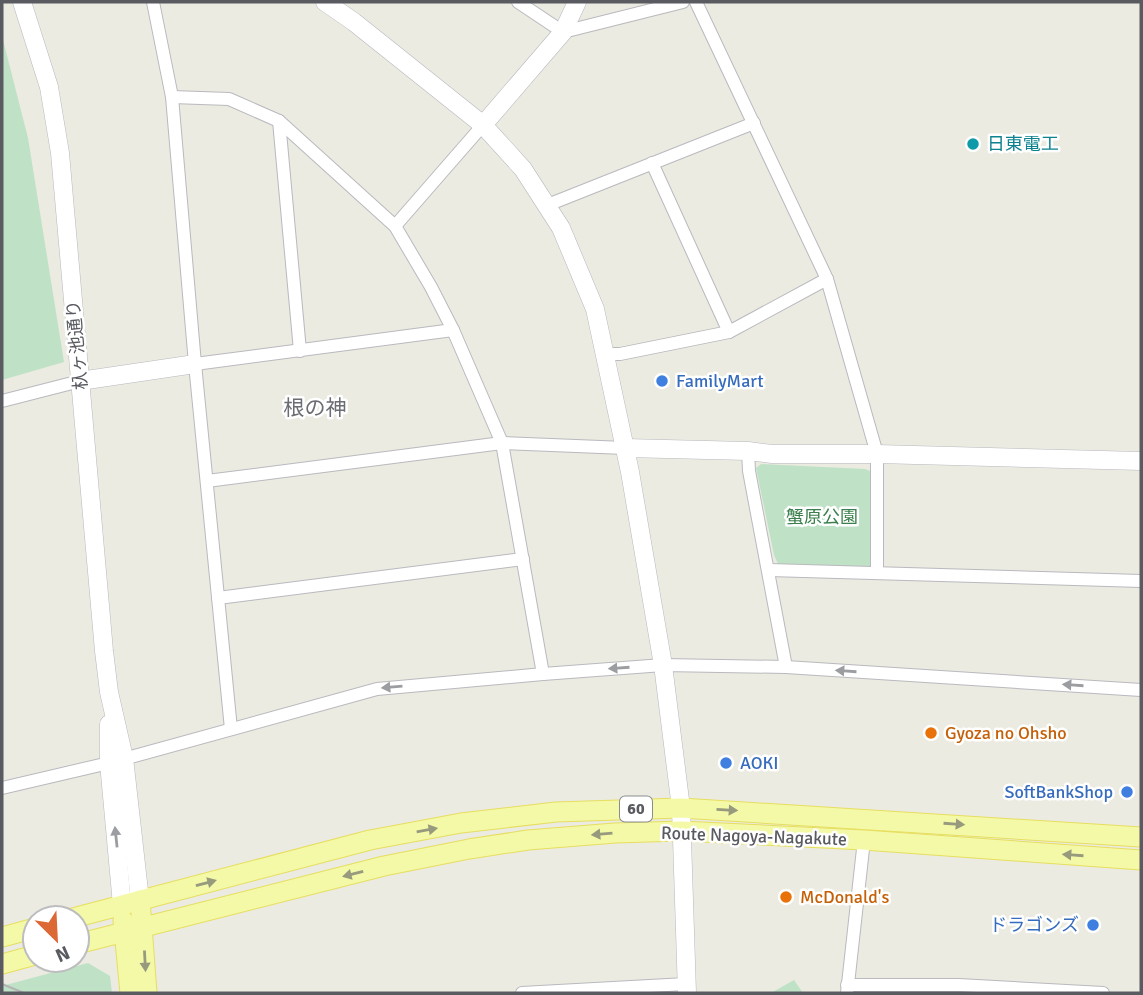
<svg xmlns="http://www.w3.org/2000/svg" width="1143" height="995" font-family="Signika,'Noto Sans JP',sans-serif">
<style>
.green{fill:#bfe2c6}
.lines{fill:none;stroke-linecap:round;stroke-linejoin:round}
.street-casing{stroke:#b9b9bf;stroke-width:14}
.secondary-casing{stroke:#b7b8bf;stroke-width:19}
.primary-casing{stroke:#e7de5f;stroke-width:21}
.street{stroke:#fff;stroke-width:12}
.secondary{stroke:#fff;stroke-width:18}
.primary{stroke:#f4f9a8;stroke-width:19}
.tram{stroke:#b4b4b5;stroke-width:2}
.oneway{fill:#9b9da0}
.oneway2{fill:#979a7d}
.culture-dot{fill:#0f9aa8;stroke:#fff;stroke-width:2.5}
.shop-dot{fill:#3f7fe0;stroke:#fff;stroke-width:2.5}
.food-dot{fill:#e8710a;stroke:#fff;stroke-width:2.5}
.labels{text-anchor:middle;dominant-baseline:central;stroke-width:5;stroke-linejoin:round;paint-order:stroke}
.shield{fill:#fff;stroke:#8b8c90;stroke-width:2}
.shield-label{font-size:16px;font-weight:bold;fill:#595b61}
.culture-label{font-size:18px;fill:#0d838f;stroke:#fff;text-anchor:start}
.street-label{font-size:18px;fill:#595b61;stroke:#fff}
.shop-label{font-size:18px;fill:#366cbe;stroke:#fff;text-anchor:start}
.park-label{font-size:18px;fill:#3a7f4c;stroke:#fff}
.food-label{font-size:18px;fill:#c56008;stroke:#fff;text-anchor:start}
.quarter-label{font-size:21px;fill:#6b6d73;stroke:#fff}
</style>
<rect width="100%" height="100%" fill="#ebebe1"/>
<g class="green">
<polygon points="2,36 28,138 64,362 2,380"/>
<polygon points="761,464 865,469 870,471 871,568 778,564 774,555 756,468"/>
<polygon points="88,963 110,976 112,993 2,993 2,986"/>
<polygon points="794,980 803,993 771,993"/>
</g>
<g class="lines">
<g class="street-casing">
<g id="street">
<polyline points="153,2 172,97 195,364 231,729"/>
<polyline points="518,2 563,32 683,2"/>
<polyline points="696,2 827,279 877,454 877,572"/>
<polyline points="172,97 229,99 279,121 395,226 431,287 453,330 502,443 543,674"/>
<polyline points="279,121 300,351"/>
<polyline points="652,163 729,332"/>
<polyline points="545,206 754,123"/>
<polyline points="395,226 483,125"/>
<polyline points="606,354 620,354 729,332 827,279"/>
<polyline points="195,364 453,330"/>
<polyline points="2,401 80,381"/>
<polyline points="748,451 749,471 786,667"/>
<polyline points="207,481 502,443 625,448"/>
<polyline points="769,570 1141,581"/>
<polyline points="218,598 523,559"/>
<polyline points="2,788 109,763 377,689 543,674 663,665 786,667 1141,690"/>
<polyline points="847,985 959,985 1103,993"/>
<polyline points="522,993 686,984"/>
<polyline points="847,993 864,840"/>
</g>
</g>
<g class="secondary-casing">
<g id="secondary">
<polyline points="22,2 49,87 60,153 104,651 109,692 124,758 140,900"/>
<polyline points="325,2 354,22 483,125 523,169 561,228 595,309 630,472 663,665 681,808 687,993"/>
<polyline points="483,125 563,32 577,2"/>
<polyline points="80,381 195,364"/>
<polyline points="625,448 748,451 772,454 877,454 1141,461"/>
<polyline points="109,724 109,763 122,905"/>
</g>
</g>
<g class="primary-casing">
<g id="primary">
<polyline points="140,900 147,993"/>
<polyline points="73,918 370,840 461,823 556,812 681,808 1141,837"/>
<polyline points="123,920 130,993"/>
<polyline points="2,937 35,928"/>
<polyline points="77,944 384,866 469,849 528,840 615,833 681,831 864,840 1141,860"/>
<polyline points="2,964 35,955"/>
</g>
</g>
<use href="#street" class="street"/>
<use href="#secondary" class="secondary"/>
<use href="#primary" class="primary"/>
<polyline class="tram" points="2,984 24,993"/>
</g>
<defs><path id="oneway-solid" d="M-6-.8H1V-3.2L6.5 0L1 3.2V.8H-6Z" transform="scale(1.75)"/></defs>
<g class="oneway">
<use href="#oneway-solid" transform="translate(619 668) rotate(176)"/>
<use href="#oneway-solid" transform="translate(846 671) rotate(-176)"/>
<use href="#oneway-solid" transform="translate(1073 685) rotate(-176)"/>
<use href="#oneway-solid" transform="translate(392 687) rotate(175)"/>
<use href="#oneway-solid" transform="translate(116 837) rotate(-96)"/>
</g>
<g class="oneway2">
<use href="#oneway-solid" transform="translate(727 810) rotate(3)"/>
<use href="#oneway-solid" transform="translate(954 824) rotate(4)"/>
<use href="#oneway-solid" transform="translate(427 830) rotate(-10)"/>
<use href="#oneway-solid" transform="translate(602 834) rotate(175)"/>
<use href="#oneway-solid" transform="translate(1073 855) rotate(-176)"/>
<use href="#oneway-solid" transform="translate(353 874) rotate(166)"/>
<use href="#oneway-solid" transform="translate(206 883) rotate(-15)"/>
<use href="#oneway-solid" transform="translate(145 961) rotate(87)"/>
</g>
<circle class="culture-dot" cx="973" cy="144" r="7"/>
<g class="shop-dot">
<circle cx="662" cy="381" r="7"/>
<circle cx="726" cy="763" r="7"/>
<circle cx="1127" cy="792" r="7"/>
<circle cx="1093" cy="925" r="7"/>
</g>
<g class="food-dot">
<circle cx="931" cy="733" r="7"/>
<circle cx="786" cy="897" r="7"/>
</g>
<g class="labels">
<rect class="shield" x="620" y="796.5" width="32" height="25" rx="5"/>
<g class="shield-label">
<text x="636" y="809">60</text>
</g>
<g class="culture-label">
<text x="987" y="144">日東電工</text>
</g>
<g class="street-label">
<text transform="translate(77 345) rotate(-95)">杁ヶ池通り</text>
<text transform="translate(754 836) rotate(2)">Route Nagoya-Nagakute</text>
</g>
<g class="shop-label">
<text x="676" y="381">FamilyMart</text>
<text x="740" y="763">AOKI</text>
<text x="1113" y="792" text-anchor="end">SoftBankShop</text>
<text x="1079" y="925" text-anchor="end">ドラゴンズ</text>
</g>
<g class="park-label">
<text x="822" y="517">蟹原公園</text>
</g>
<g class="food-label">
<text x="945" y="733">Gyoza no Ohsho</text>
<text x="800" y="897">McDonald's</text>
</g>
<g class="quarter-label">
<text x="315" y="408">根の神</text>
</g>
</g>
<rect width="1143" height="995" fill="none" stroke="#595b61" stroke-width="7"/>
<g transform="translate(56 939) rotate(156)"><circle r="33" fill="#ffffff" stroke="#bdbdc0" stroke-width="2"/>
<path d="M0-5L12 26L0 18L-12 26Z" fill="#dc6836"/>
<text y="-10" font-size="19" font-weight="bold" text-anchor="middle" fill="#595b61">N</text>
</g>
</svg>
